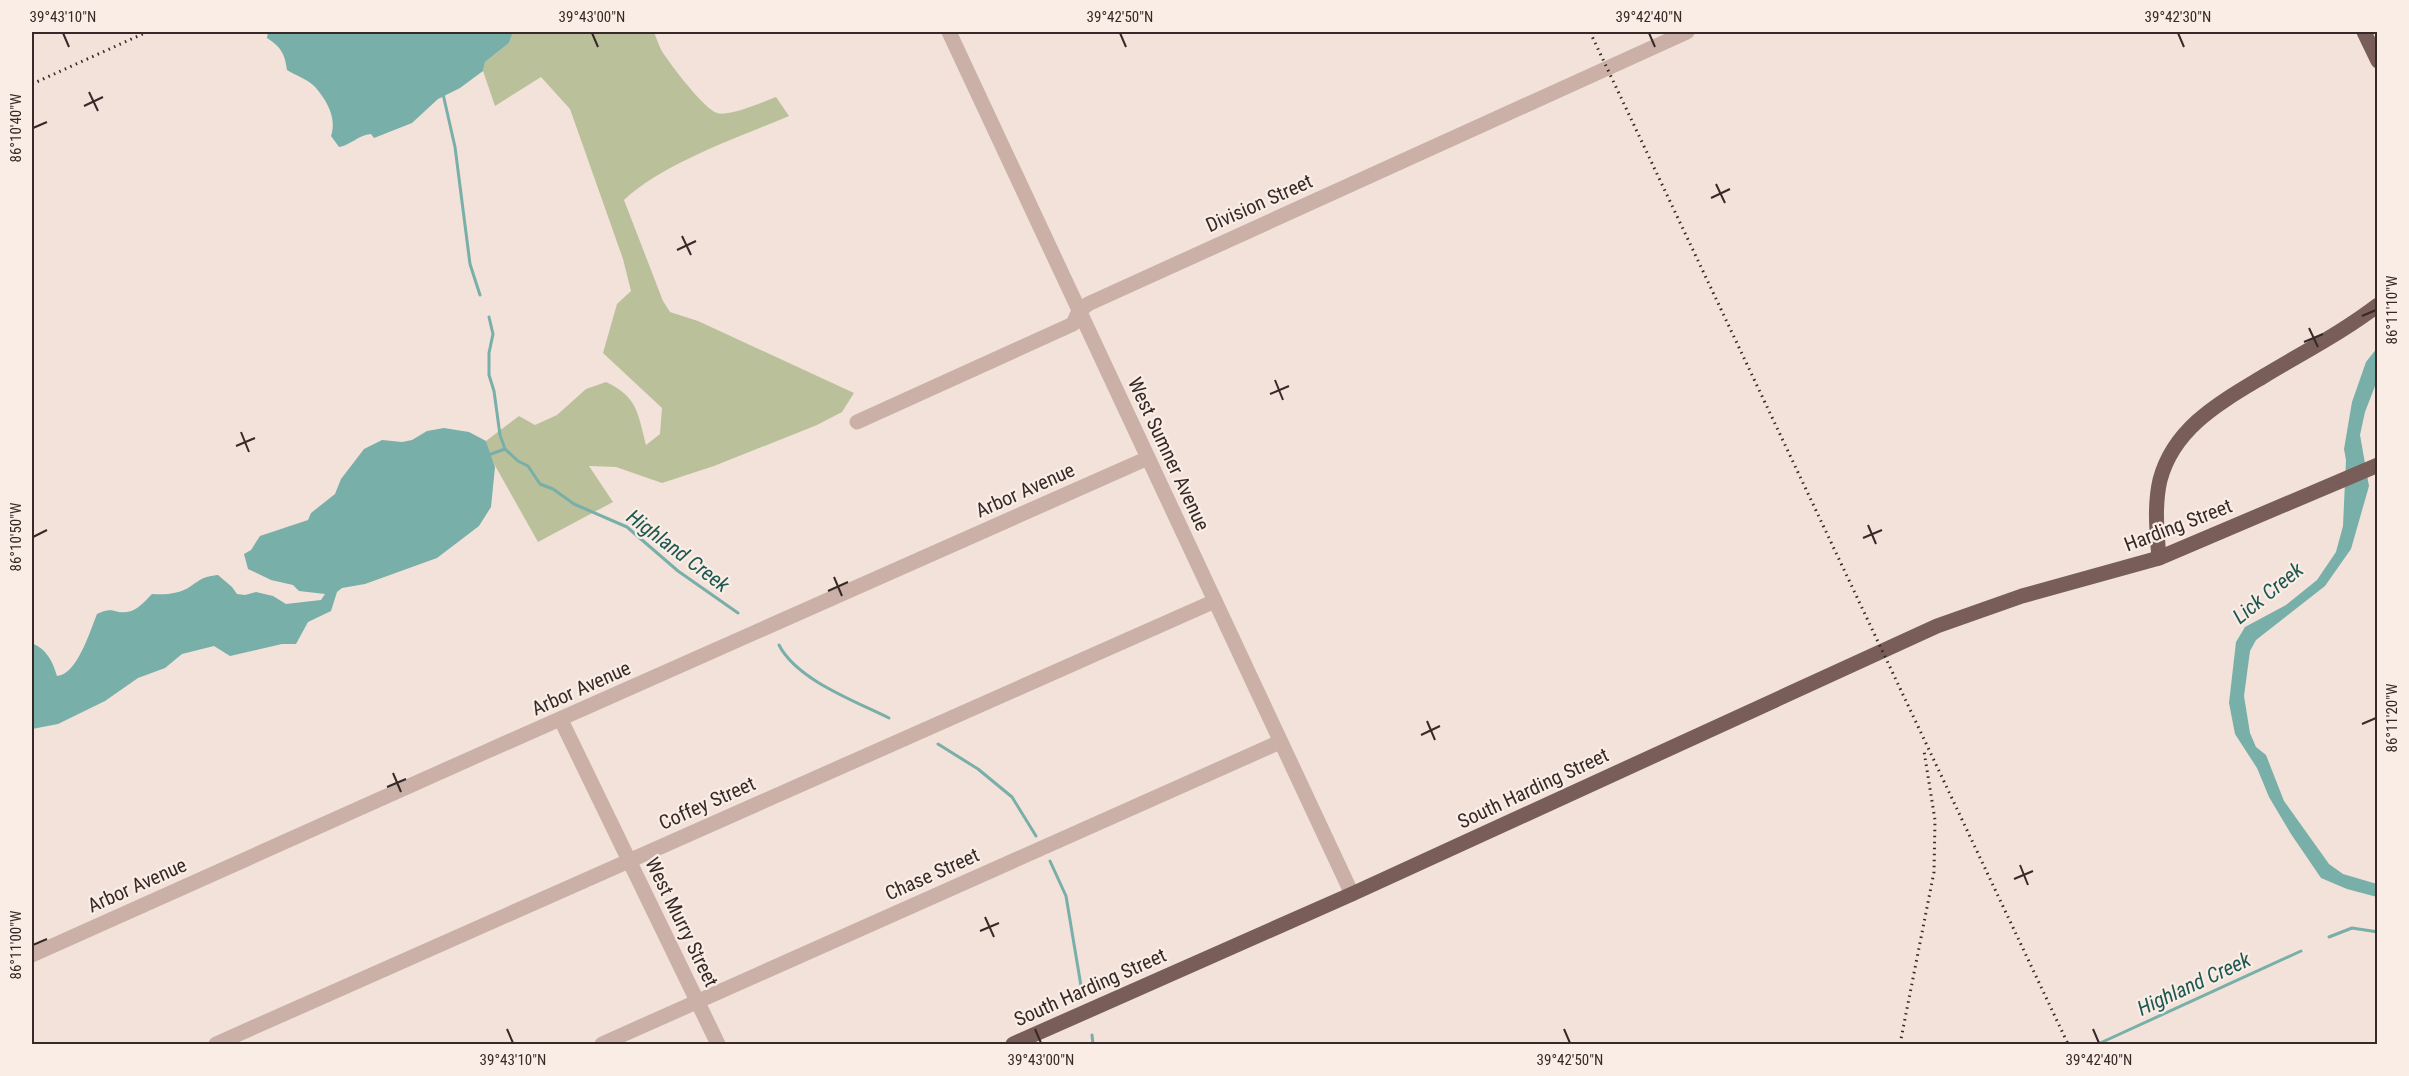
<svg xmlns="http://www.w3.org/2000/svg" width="2409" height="1076" font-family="'Roboto Condensed',sans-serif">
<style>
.green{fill:#bac19a}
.water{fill:#78afa8}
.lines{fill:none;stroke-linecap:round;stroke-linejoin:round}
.stream{stroke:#78afa8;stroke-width:3}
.minor{stroke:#cab0a6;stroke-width:15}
.major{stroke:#785d58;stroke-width:15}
.rail{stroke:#362927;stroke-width:3;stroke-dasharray:1.5 4.5;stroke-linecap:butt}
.ticks{fill:none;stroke:#362927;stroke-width:2}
.labels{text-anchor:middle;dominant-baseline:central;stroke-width:4.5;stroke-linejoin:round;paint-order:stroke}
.street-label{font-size:20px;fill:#362927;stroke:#f9ede6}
.water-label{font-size:21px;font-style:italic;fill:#1c5851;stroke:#f9ede6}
.neatline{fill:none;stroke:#362927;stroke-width:2}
.ticks-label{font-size:15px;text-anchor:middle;fill:#362927}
</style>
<rect width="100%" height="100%" fill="#f2e2da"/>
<path class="green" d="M513,32H654C657,39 659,47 663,53C672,66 703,108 717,113C729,117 763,102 776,97L789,116C739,137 663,163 624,200L663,301L670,312L698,321L854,393L842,412L817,425L714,466L662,483L616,467L589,466L613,502L538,542L493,462L486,441L519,416L535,425L557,415L586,389L606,382C638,397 638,414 646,445L660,434L662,408L603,353L617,304L631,291L623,259L570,109L541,77L495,106L483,71L485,62L509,43Z"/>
<g class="water">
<path d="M268,32H513L509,43L485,62L483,71L460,88L438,99L412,123L374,138L371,134C358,135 351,145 339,147L331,136C337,118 327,101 316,88C311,81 295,75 287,70C285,54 281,47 267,38Z"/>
<polygon points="2377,348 2377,381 2365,412 2360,435 2369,486 2351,549 2325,586 2256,640 2250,651 2244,696 2250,733 2256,747 2266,755 2284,801 2329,864 2343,874 2377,884 2377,897 2347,889 2321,878 2291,834 2269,797 2257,768 2235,734 2229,703 2236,642 2245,627 2286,605 2317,580 2336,552 2343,526 2346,460 2344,449 2352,402 2366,362"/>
<path d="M444,428L469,432L486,441L495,467L491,507L479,526L437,558L365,584L342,588L337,592L331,611L308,622L296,644H282L230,656L214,646L182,654L165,668L138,678L105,701L58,724L32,729V643C47,650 52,660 57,676C77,675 90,631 97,614C114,606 113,614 127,612C137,611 145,601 152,594C165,595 180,594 191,586C203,578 203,577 218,575L232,587L237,594L245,595L256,592L273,596L286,604L321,600L325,594L299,591L293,585L271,580L248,569L244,554L251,550L260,536L308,520L311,513L335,494L341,479L364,449L382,440L402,442L412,440L427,431Z"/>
</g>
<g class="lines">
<g class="stream">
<polyline points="443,94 455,147 470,264 480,295"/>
<polyline points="489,317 493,334 489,353 489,375 494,391 500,435 505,449 518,461 528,466 540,484 553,489 574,504 627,527 678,571 738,613"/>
<polyline points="491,454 505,449"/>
<path d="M779,645C797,680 855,701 889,718"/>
<polyline points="938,744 978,769 1012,797 1036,836"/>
<polyline points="1050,861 1066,896 1082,992"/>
<polyline points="2329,937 2352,928 2378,932"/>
<polyline points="1092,1035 1093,1044"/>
<polyline points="2098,1044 2301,951"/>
</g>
<g class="minor">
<polyline points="949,32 1352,894"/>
<polyline points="857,422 1073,324 1079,311 1088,304 1687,32"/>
<polyline points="561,720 718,1044"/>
<path d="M32,955C403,787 776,624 1148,458"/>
<polyline points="216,1044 1215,601"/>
<polyline points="602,1044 1280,742"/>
</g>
<g class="major">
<polyline points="2364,32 2378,61"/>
<path d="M2159,558C2157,533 2154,506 2160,480C2174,427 2221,402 2264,376C2302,353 2343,332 2378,305"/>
<polyline points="1013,1044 1352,894 1937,626 2022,596 2159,558 2378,465"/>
</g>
<g class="rail">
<polyline points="1590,32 2068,1044"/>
<polyline points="32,84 147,32"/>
<polyline points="1900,1044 1934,872 1935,820 1924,751"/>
</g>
</g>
<path class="ticks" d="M63,33L69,47M592,33L598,47M1120,33L1126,47M1649,33L1655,47M2178,33L2184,47M89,92L98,111M84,106L103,97M33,128L47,122M1716,184L1725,203M1711,198L1730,189M682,236L691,255M677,250L696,241M2362,316L2376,310M2309,328L2318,347M2304,342L2323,334M1275,380L1283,400M1270,394L1289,386M241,432L249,452M236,446L255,438M1868,525L1876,544M33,537L47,530M1863,538L1882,530M834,577L842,596M828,591L848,582M1427,721L1435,740M2362,724L2376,718M1421,735L1440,726M393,773L401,792M387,787L406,779M2020,865L2028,885M2014,879L2033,871M985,917L994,937M980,931L999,923M33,945L47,939M507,1029L513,1043M1035,1029L1041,1043M1564,1029L1570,1043M2093,1029L2099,1043"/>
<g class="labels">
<g class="street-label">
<text transform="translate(1259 203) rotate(-24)">Division Street</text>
<text transform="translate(1169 454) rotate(65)">West Sumner Avenue</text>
<text transform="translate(1025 490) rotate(-24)">Arbor Avenue</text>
<text transform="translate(2178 525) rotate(-21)">Harding Street</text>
<text transform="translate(581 688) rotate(-24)">Arbor Avenue</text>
<text transform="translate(1533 788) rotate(-25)">South Harding Street</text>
<text transform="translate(707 803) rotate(-24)">Coffey Street</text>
<text transform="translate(932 874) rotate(-24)">Chase Street</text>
<text transform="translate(137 885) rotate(-24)">Arbor Avenue</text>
<text transform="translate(682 922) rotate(64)">West Murry Street</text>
<text transform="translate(1090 987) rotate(-24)">South Harding Street</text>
</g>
<g class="water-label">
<text transform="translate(678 551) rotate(37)">Highland Creek</text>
<text transform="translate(2268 593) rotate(-39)">Lick Creek</text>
<text transform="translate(2194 984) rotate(-25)">Highland Creek</text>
</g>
</g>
<rect width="2409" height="1076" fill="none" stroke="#f9ede6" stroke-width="66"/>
<rect x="33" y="33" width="2343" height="1010" class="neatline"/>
<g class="ticks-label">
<text x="63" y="22">39°43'10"N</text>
<text x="592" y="22">39°43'00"N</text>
<text x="1120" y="22">39°42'50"N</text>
<text x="1649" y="22">39°42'40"N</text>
<text x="2178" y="22">39°42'30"N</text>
<text transform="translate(16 128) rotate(-90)" y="5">86°10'40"W</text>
<text transform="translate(2392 310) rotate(-90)" y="5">86°11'10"W</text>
<text transform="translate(16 537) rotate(-90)" y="5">86°10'50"W</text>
<text transform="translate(2392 718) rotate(-90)" y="5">86°11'20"W</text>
<text transform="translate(16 945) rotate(-90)" y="5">86°11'00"W</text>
<text x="513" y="1065">39°43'10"N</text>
<text x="1041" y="1065">39°43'00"N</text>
<text x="1570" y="1065">39°42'50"N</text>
<text x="2099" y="1065">39°42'40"N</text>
</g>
</svg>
